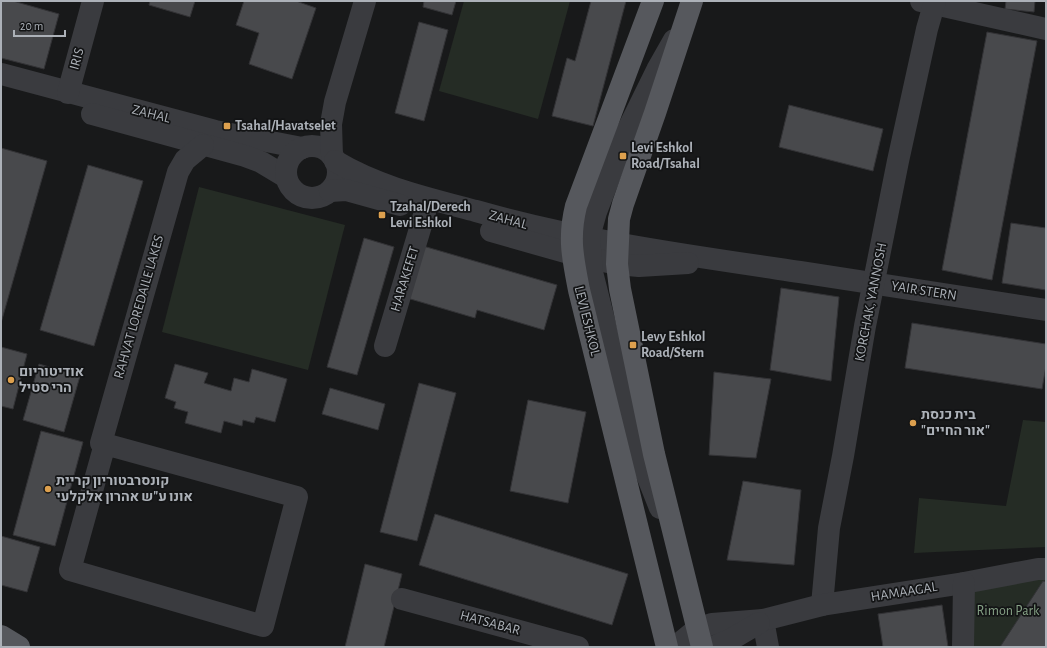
<svg xmlns="http://www.w3.org/2000/svg" width="1047" height="648" font-family="'Alegreya Sans',Heebo,sans-serif">
<style>
.green{fill:#252c25}
.building{fill:#48494c;stroke:#333336}
.lines{fill:none;stroke-linecap:round;stroke-linejoin:round}
.minor{stroke:#3a3b3f;stroke-width:22}
.major{stroke:#56585d;stroke-width:22}
.poi-dot{fill:#dda04e;stroke:#131415;stroke-width:1.5}
.labels{text-anchor:middle;dominant-baseline:central;stroke-width:3.5;stroke-linejoin:round;paint-order:stroke}
.street-label{font-size:14px;fill:#acb1b8;stroke:#131415}
.poi-label{font-size:14px;font-weight:bold;fill:#acb1b8;stroke:#131415;text-anchor:start}
.park-label{font-size:14px;fill:#86a186;stroke:#131415}
</style>
<rect width="100%" height="100%" fill="#18191a"/>
<g class="green">
<polygon points="464,1 570,1 538,119 439,91"/>
<polygon points="199,187 345,225 308,370 162,332"/>
<polygon points="1023,420 1046,422 1046,547 914,553 919,498 1006,506"/>
<polygon points="1046,569 1046,647 954,647 964,583"/>
</g>
<g class="building">
<polygon points="1,1 13,1 59,14 44,69 1,58"/>
<polygon points="150,1 195,1 190,17 149,5"/>
<polygon points="244,1 296,1 316,8 292,79 249,64 259,33 236,25"/>
<polygon points="424,1 456,1 452,15 423,7"/>
<polygon points="591,1 626,1 593,126 552,116 567,58 575,61"/>
<polygon points="1006,1 1035,1 1034,12 1005,9"/>
<polygon points="419,22 448,30 424,121 395,113"/>
<polygon points="987,32 1037,41 992,280 942,270"/>
<polygon points="789,105 883,129 873,171 779,147"/>
<polygon points="1,148 47,161 1,323"/>
<polygon points="88,165 143,181 94,346 40,330"/>
<polygon points="1011,223 1046,228 1046,290 1002,283"/>
<polygon points="364,238 394,247 357,375 327,367"/>
<polygon points="423,246 557,285 544,330 477,310 475,318 407,298"/>
<polygon points="781,288 839,297 831,381 770,370"/>
<polygon points="912,323 1046,344 1046,366 1042,389 905,368"/>
<polygon points="1,347 27,354 13,409 1,406"/>
<polygon points="39,364 80,376 64,432 23,420"/>
<polygon points="175,364 208,373 204,383 231,391 234,378 249,382 252,369 287,379 275,422 256,417 254,423 243,420 242,426 224,421 221,433 185,423 188,412 174,408 176,402 165,398"/>
<polygon points="714,372 771,379 756,458 709,455"/>
<polygon points="419,383 456,393 417,541 380,532"/>
<polygon points="330,388 385,404 378,430 322,414"/>
<polygon points="528,400 586,412 568,503 510,491"/>
<polygon points="41,431 83,442 55,546 13,535"/>
<polygon points="743,481 801,490 794,565 727,560"/>
<polygon points="435,514 628,574 612,625 419,565"/>
<polygon points="1,536 40,547 27,592 1,585"/>
<polygon points="365,564 402,574 384,647 345,647"/>
<polygon points="1043,581 1046,582 1046,647 1000,647"/>
<polygon points="942,605 948,647 883,647 878,614"/>
</g>
<g class="lines">
<g class="minor">
<polyline points="921,1 1046,29"/>
<polyline points="1,74 215,131 302,148"/>
<polyline points="68,93 93,1"/>
<polyline points="92,114 245,156 261,162 286,177"/>
<circle cx="312" cy="172" r="26"/>
<polyline points="332,156 331,124 335,102 365,1"/>
<path d="M335,161C378,187 427,198 476,211C581,241 691,256 800,272C882,284 964,297 1046,310"/>
<polyline points="330,191 346,190 400,205"/>
<polyline points="491,231 572,254 617,264 639,266 688,263"/>
<polyline points="385,346 425,212"/>
<polyline points="105,444 70,570 263,626 297,497 101,443 178,172 185,160 203,145"/>
<polyline points="660,508 641,460 625,405 592,272 589,237 596,212 627,131 657,70 674,40"/>
<polyline points="402,599 578,647"/>
<polyline points="822,605 829,528 843,456 865,326 898,161 927,29 935,1"/>
<polyline points="763,620 768,647"/>
<polyline points="675,647 697,629 712,624 763,620 822,605 964,583 1038,569 1046,569"/>
<polyline points="713,647 730,640 759,623"/>
<polyline points="963,647 964,583"/>
</g>
<g class="major">
<path d="M653,1L576,206C568,238 573,259 579,290L667,647"/>
<polyline points="692,1 655,113 623,204 619,219 617,264 620,289 654,454 702,647"/>
<polyline points="1,636 19,647"/>
</g>
</g>
<g class="poi-dot">
<rect x="223" y="122" width="8" height="8" rx="2"/>
<rect x="619" y="152" width="8" height="8" rx="2"/>
<rect x="378" y="211" width="8" height="8" rx="2"/>
<rect x="629" y="341" width="8" height="8" rx="2"/>
<circle cx="11" cy="380" r="4"/>
<circle cx="913" cy="423" r="4"/>
<circle cx="48" cy="489" r="4"/>
</g>
<g class="labels">
<g class="street-label">
<text transform="translate(77 59) rotate(-75)">IRIS</text>
<text transform="translate(151 114) rotate(14)">ZAHAL</text>
<text transform="translate(508 220) rotate(15)">ZAHAL</text>
<text transform="translate(405 279) rotate(-73)">HARAKEFET</text>
<text transform="translate(924 291) rotate(9)">YAIR STERN</text>
<text transform="translate(871 302) rotate(-79)">KORCHAK, YANNOSH</text>
<text transform="translate(139 307) rotate(-74)">RAHVAT LOREDAILE LAKES</text>
<text transform="translate(587 321) rotate(76)">LEVI ESHKOL</text>
<text transform="translate(904 592) rotate(-9)">HAMAAGAL</text>
<text transform="translate(490 623) rotate(15)">HATSABAR</text>
</g>
<g class="poi-label">
<text x="235" y="126">Tsahal/Havatselet</text>
<text x="631" y="148">Levi Eshkol<tspan x="631" dy="16">Road/Tsahal</tspan></text>
<text x="390" y="207">Tzahal/Derech<tspan x="390" dy="16">Levi Eshkol</tspan></text>
<text x="641" y="337">Levy Eshkol<tspan x="641" dy="16">Road/Stern</tspan></text>
<text x="19" y="372">אודיטוריום<tspan x="19" dy="16">הרי סטיל</tspan></text>
<text x="921" y="415">בית כנסת<tspan x="921" dy="16">"אור החיים"</tspan></text>
<text x="56" y="481">קונסרבטוריון קריית<tspan x="56" dy="16">אונו ע"ש אהרון אלקלעי</tspan></text>
</g>
<g class="park-label">
<text x="1008" y="611">Rimon Park</text>
</g>
</g>
<rect width="1047" height="648" fill="none" stroke="#acb1b8" stroke-width="4"/>
<path d="M14 30v6h51v-6" fill="none" stroke="#acb1b8" stroke-width="2"/>
<text x="20" y="30" font-size="12" fill="#acb1b8" stroke="#131415" stroke-width="3" paint-order="stroke">20 m</text>
</svg>
